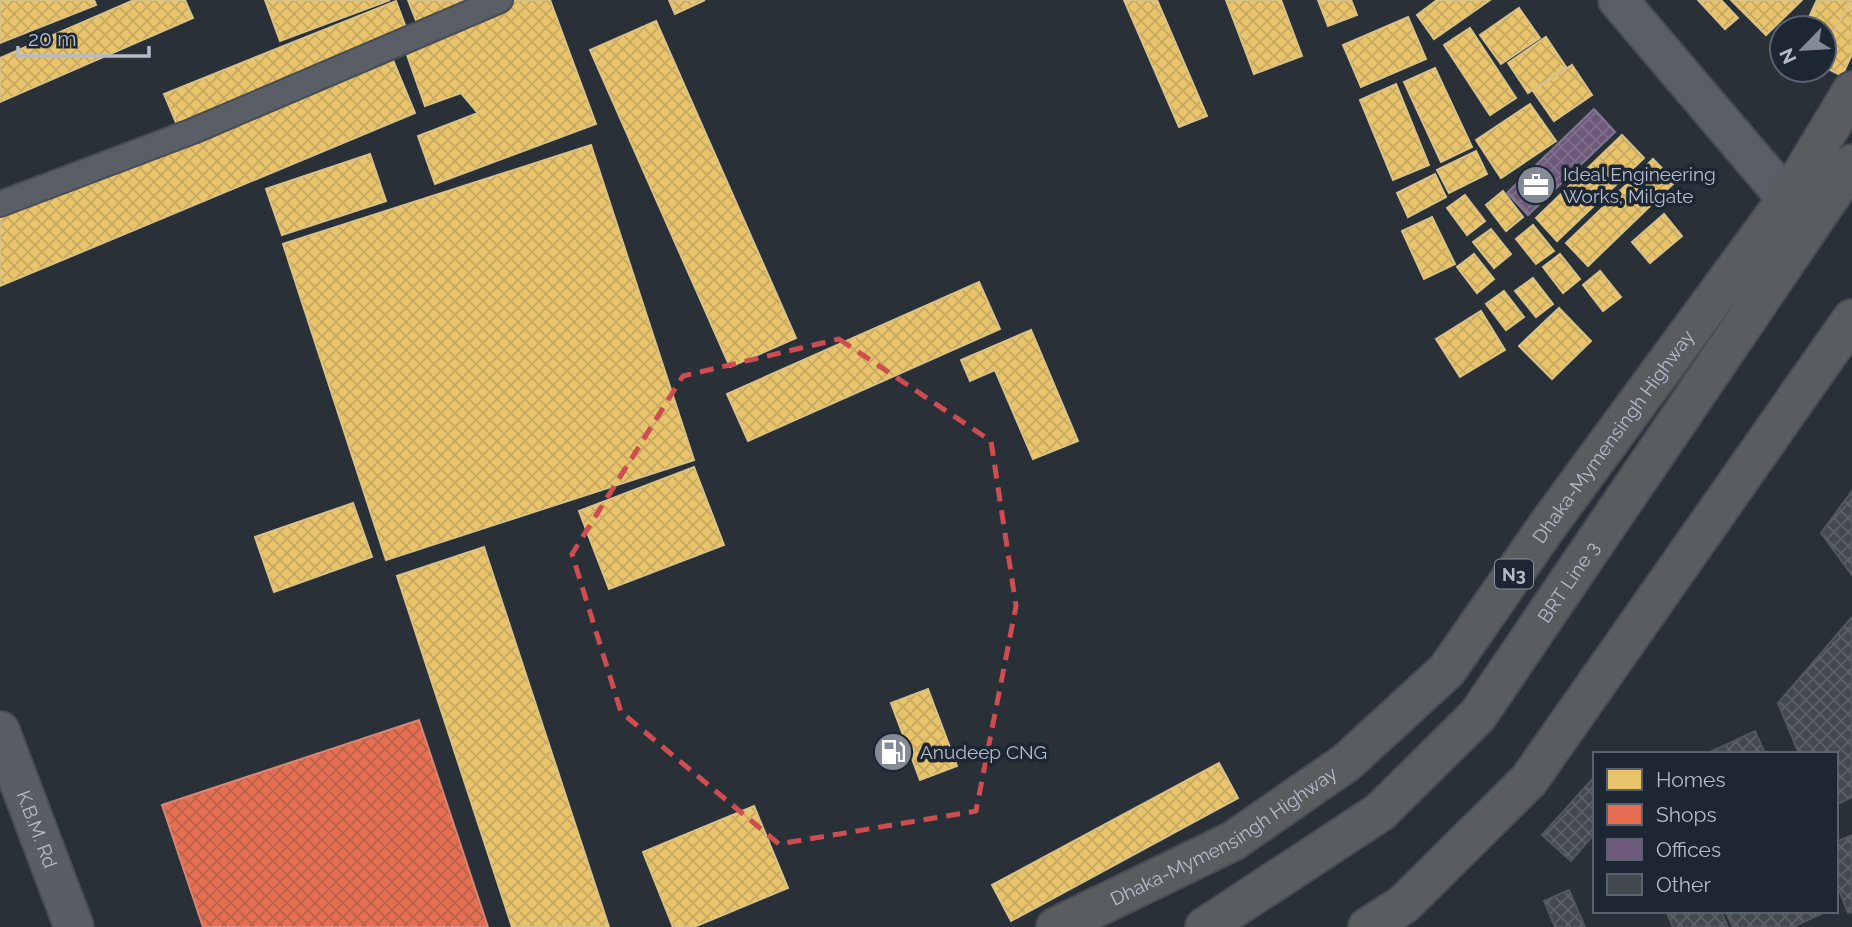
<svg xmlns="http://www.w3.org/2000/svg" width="1852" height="927" font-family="Raleway,sans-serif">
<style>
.homes{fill:url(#homes-cross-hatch);stroke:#d9c286;stroke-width:2}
.shops{fill:url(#shops-cross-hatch);stroke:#d88675;stroke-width:2}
.offices{fill:url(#offices-cross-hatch);stroke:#827792;stroke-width:2}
.building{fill:url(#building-cross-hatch);stroke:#52575f;stroke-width:2}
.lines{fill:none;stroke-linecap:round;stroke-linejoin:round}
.lane-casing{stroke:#484c53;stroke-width:28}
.street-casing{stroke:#484c53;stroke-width:42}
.secondary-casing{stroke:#484c53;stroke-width:42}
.highway-casing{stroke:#474c53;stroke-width:42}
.lane{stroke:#5a5e66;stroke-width:24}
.street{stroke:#5a5e66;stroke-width:38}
.secondary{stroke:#595d64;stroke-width:38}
.highway{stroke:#5a5d60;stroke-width:38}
.marked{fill:none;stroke:#ce4d50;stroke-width:5;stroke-dasharray:14 9;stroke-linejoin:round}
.labels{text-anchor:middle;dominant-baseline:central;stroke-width:7;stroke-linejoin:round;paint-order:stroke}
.shield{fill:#1d2633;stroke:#878f9c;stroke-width:2}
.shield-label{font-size:18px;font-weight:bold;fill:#b4bcc9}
.poi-label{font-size:19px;fill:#b4bcc9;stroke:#1d2633;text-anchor:start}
.street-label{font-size:19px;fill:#b4bcc9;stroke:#1d2633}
</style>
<defs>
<pattern id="homes-cross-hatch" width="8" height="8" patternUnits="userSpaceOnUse" patternTransform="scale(1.75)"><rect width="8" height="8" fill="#e9c46a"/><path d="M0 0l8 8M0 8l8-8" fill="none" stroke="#c5a861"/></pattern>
<pattern id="shops-cross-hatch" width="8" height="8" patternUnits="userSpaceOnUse" patternTransform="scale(1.75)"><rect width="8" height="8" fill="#e76f51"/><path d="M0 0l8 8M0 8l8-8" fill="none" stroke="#bb614c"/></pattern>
<pattern id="offices-cross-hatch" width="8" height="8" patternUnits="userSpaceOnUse" patternTransform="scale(1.75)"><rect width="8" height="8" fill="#6d597a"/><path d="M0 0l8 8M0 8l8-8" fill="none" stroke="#7f6f8c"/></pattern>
<pattern id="building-cross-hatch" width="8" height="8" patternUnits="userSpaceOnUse" patternTransform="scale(1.75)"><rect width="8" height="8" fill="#444950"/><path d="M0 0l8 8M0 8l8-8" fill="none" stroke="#5d6168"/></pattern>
</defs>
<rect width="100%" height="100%" fill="#2a3038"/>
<g class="homes">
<polygon points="0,0 94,0 96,5 0,43"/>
<polygon points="134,0 185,0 193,18 0,102 0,58"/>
<polygon points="265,0 390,0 280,41"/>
<polygon points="408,0 491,0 419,28"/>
<polygon points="517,0 550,0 596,124 435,184 418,136 478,113 461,93 425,106 406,52"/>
<polygon points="669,0 705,0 675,14"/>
<polygon points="1124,0 1157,0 1207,116 1179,127"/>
<polygon points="1226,0 1281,0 1302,56 1254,74"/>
<polygon points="1318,0 1351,0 1357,15 1328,26"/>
<polygon points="1437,0 1490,0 1434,39 1417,15"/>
<polygon points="1698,0 1721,0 1738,18 1725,29"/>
<polygon points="1731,0 1802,0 1766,35"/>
<polygon points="1817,0 1852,0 1852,54 1842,76 1824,67 1824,28 1804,28"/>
<polygon points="1820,0 1852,0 1824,48 1824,28 1803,28"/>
<polygon points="396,1 408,33 177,125 164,94"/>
<polygon points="1519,8 1540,38 1501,64 1480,35"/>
<polygon points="1408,17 1426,59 1361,87 1343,45"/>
<polygon points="656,21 796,338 730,367 590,50"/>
<polygon points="1470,28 1516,98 1490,115 1444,45"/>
<polygon points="1546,37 1566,67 1528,93 1508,63"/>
<polygon points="390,53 415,113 0,286 0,216"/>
<polygon points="1572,65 1592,95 1554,121 1533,91"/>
<polygon points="1435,68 1472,147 1441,162 1404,82"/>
<polygon points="1396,84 1429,165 1393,180 1360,100"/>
<polygon points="1530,104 1556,141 1501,178 1476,140"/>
<polygon points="1622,135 1644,158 1557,241 1536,218"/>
<polygon points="591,145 694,460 386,560 283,244"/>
<polygon points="1476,151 1487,174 1449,193 1437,170"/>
<polygon points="370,154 386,201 282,235 266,189"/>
<polygon points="1653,159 1675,182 1588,266 1566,243"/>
<polygon points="1435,174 1446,197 1408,217 1397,193"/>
<polygon points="1503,191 1523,217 1506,231 1486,205"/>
<polygon points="1465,195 1485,221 1467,235 1447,208"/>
<polygon points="1664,214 1682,236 1650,263 1632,242"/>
<polygon points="1432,217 1455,264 1424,279 1402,231"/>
<polygon points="1533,225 1554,251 1536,264 1516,239"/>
<polygon points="1491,229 1511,254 1494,268 1473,242"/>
<polygon points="1474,254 1494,279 1477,293 1457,267"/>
<polygon points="1560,254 1580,279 1563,293 1543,267"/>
<polygon points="1600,271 1621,297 1603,311 1583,285"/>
<polygon points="1533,278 1553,304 1536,317 1515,291"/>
<polygon points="979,282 1000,329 748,441 727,394"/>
<polygon points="1504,291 1524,317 1506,330 1486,304"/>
<polygon points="1559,308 1591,341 1552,379 1519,346"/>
<polygon points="1481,311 1505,350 1460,377 1436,339"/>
<polygon points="1031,330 1078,441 1033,459 995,370 970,381 961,360"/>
<polygon points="694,467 724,545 609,589 579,511"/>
<polygon points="353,503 372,557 274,592 255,537"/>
<polygon points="484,547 609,927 512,927 397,576"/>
<polygon points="928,689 957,766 920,780 891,703"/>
<polygon points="1219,763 1238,798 1011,921 992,885"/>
<polygon points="754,806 788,888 694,927 673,927 643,852"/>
</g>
<polygon class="shops" points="419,720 488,927 203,927 162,805"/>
<polygon class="offices" points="1594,109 1615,132 1528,215 1507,193"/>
<g class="building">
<polygon points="1852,491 1852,575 1821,533"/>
<polygon points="1852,617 1852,797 1836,805 1836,754 1799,754 1778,703"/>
<polygon points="1755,731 1765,754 1706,754"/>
<polygon points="1595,776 1595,833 1571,861 1542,835"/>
<polygon points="1852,835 1852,912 1848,913 1836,882 1836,842"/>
<polygon points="1569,890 1585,927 1555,927 1544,901"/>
<polygon points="1666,911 1721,911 1728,927 1673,927"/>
<polygon points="1725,911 1827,911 1793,927 1733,927"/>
</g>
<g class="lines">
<g class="lane-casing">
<polyline id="lane" points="0,204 193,131 500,0"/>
</g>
<g class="street-casing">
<polyline id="street" points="1618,0 1787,199"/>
</g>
<g class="secondary-casing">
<g id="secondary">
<path id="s1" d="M0,731L74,927"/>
</g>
</g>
<g class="highway-casing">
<g id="highway">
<path id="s2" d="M1056,927L1233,841L1347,762L1447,670L1550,522L1787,199L1852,91"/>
<path id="s3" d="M1205,927L1380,812L1478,715L1852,164"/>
<polyline points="1368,927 1404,904 1529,780 1852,319"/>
</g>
</g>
<use href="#lane" class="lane"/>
<use href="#street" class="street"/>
<use href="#secondary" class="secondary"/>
<use href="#highway" class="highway"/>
</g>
<path class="marked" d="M839,339L991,441L1016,606L976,811L779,844L621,712L572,554L683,376Z"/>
<defs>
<g id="office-disc" transform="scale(2.0125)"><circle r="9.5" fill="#848b96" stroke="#1d2633"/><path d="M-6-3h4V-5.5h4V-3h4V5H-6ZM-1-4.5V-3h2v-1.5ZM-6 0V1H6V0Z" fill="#fff"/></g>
<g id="fuel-disc" transform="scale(2.0125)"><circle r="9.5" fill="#848b96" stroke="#1d2633"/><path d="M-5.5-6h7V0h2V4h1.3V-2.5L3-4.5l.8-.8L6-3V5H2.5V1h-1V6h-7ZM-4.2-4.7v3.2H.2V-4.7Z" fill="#fff"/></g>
</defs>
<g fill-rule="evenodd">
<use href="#office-disc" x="1536" y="185"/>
<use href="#fuel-disc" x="893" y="752"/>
</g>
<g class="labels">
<rect class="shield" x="1495" y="559.5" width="38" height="29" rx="5"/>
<g class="shield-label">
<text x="1514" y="574">N3</text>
</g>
<g class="poi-label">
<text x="1563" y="174">Ideal Engineering<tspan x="1563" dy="22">Works, Milgate</tspan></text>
<text x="920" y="752">Anudeep CNG</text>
</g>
<g class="street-label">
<text stroke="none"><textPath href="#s2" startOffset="758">Dhaka-Mymensingh Highway</textPath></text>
<text stroke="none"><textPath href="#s3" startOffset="508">BRT Line 3</textPath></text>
<text stroke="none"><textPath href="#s1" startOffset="105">K.B.M. Rd</textPath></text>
<text stroke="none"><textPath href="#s2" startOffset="191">Dhaka-Mymensingh Highway</textPath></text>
</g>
</g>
<rect x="1593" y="752" width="245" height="161" fill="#1d2633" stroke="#59626f" stroke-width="2"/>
<rect x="1607" y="769" width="35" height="21" fill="#e9c46a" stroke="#59626f" stroke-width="2"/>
<text x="1656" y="787" font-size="21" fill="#b4bcc9">Homes</text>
<rect x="1607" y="804" width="35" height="21" fill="#e76f51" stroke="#59626f" stroke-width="2"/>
<text x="1656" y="822" font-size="21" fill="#b4bcc9">Shops</text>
<rect x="1607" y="839" width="35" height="21" fill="#6d597a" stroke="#59626f" stroke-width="2"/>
<text x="1656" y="857" font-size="21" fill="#b4bcc9">Offices</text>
<rect x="1607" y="874" width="35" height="21" fill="#444950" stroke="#59626f" stroke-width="2"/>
<text x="1656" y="892" font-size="21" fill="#b4bcc9">Other</text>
<g transform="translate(1803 49) rotate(245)"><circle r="33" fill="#1d2633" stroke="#59626f" stroke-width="2"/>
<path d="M0-5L12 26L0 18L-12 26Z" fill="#848b96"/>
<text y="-10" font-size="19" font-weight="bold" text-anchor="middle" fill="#b4bcc9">N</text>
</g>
<path d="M18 46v10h131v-10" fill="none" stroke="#b4bcc9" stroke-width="3.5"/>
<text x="28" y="46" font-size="21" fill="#b4bcc9" stroke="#1d2633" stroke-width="5" paint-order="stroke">20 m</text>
</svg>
